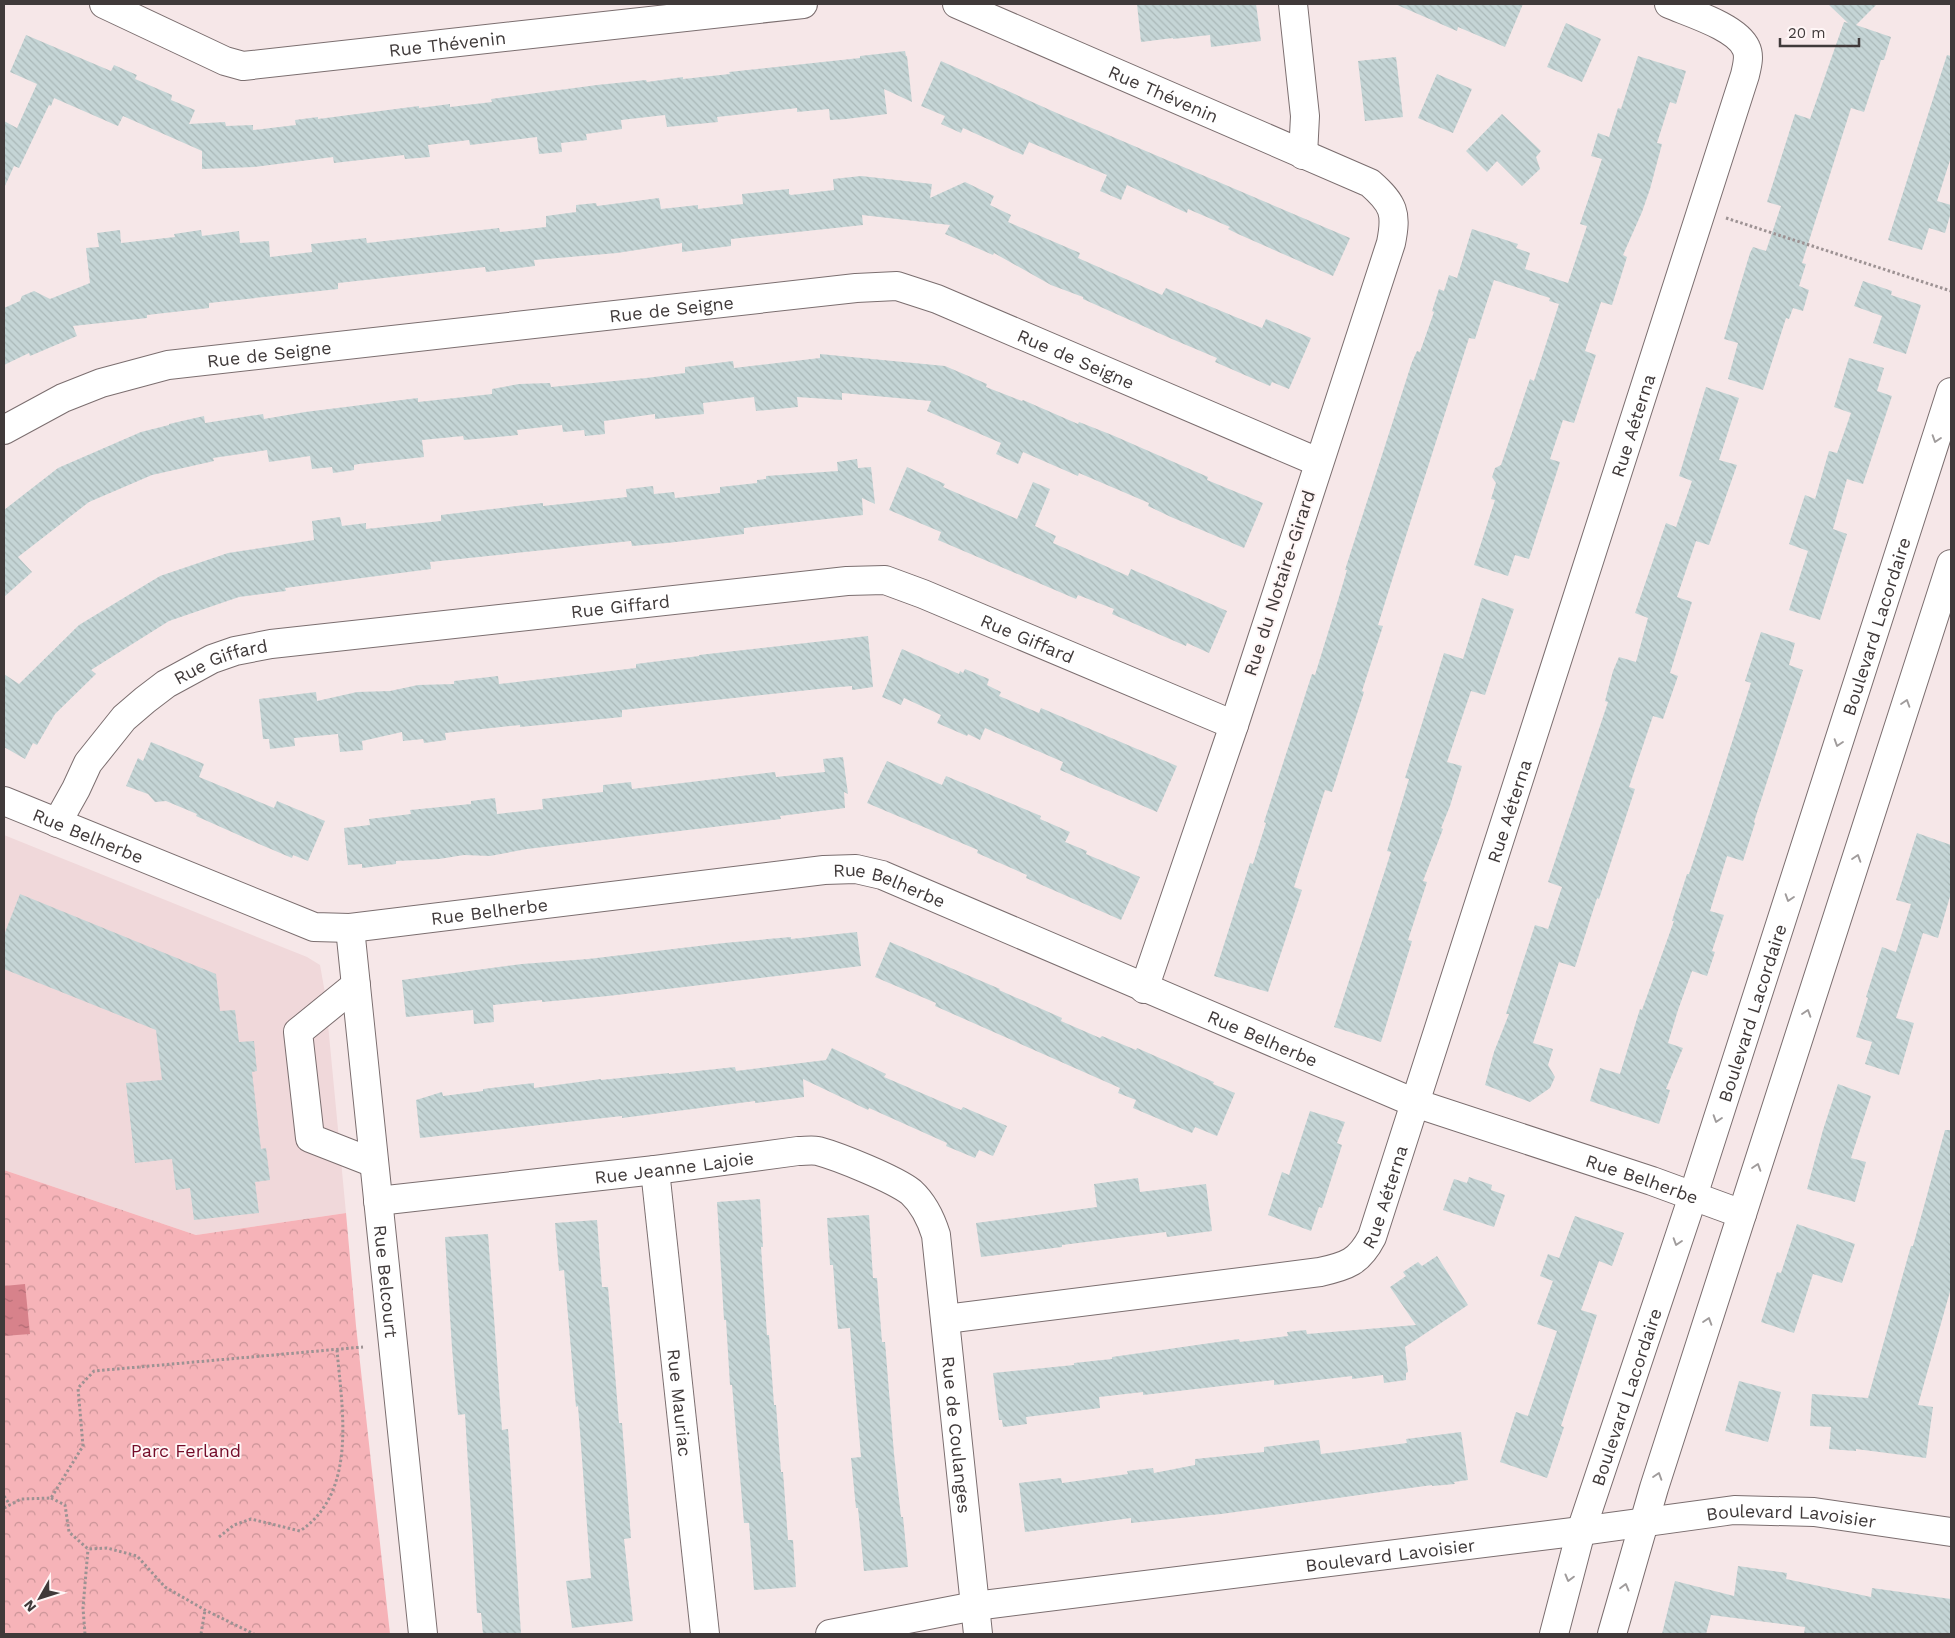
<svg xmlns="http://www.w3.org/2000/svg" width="1955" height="1638" font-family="'Work Sans',sans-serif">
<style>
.built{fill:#f0d8da}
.forest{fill:url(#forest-crowns)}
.water{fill:url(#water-ripples)}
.building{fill:url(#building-back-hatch)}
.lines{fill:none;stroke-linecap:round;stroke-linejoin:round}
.minor-casing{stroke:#7b6e6f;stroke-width:30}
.major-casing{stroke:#7b6e6f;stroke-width:30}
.path{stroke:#9d9293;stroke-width:3;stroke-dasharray:2.5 2.5;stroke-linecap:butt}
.minor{stroke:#fff;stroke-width:28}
.major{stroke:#fff;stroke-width:28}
.oneway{stroke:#a09c9c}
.labels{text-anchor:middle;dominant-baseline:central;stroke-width:4;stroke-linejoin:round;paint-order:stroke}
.street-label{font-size:18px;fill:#403a3a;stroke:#fff6f6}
.park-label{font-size:18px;fill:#730b28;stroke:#fff6f6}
</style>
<defs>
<pattern id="forest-crowns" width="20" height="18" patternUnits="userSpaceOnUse" patternTransform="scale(1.25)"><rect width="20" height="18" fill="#f6b3b8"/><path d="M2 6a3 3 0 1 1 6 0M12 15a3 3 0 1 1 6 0" fill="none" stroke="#c99397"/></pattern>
<pattern id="water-ripples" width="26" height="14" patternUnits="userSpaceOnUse" patternTransform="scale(1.25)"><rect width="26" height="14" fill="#d7828b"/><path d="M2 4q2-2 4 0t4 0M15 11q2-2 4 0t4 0" fill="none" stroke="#b06b73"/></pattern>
<pattern id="building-back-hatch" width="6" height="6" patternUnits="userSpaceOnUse" patternTransform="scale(1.25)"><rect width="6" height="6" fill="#c5d5d6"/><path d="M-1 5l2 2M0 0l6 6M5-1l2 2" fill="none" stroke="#aab8b8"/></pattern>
</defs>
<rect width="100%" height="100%" fill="#f6e7e8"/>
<polygon class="built" points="4,835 307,957 320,965 325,993 346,1213 196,1235 4,1170"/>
<polygon class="forest" points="4,1170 196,1235 346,1213 356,1326 390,1634 4,1634"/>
<polygon class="water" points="25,1284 30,1334 4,1336 4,1286"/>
<g class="building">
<polygon points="1137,4 1256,4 1261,41 1211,47 1210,35 1173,39 1173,38 1141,42"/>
<polygon points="1395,4 1523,4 1505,47 1458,27 1457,31"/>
<polygon points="1828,4 1877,4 1856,25 1891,37 1884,60 1881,60 1864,112 1851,108 1802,263 1806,264 1799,286 1809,290 1803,311 1793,308 1789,319 1786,318 1763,390 1728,379 1738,343 1724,339 1750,253 1753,247 1766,251 1781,206 1767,202 1795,114 1810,119 1844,22 1848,23"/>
<polygon points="1566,23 1601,39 1582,82 1547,67"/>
<polygon points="26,35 111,71 114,65 137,75 135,79 172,95 171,100 195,110 189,124 225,122 226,126 253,125 253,130 296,125 295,120 318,117 318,119 419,106 419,108 450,104 450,107 492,102 491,99 597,85 646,80 647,82 683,77 683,79 730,74 729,72 860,58 860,56 905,51 906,56 907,56 912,102 884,89 887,114 846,119 830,120 829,109 797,112 797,108 717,117 718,122 667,127 665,115 621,120 622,129 586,134 587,140 561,143 562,152 539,154 537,137 470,145 469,140 428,145 430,157 405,159 404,155 334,163 333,157 254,167 202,169 202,151 123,116 118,126 54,98 51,106 49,105 19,168 14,166 4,188 4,121 17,128 37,84 10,72"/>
<polygon points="1947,55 1951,56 1951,157 1937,201 1951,205 1951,212 1945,233 1929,228 1922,250 1888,240"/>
<polygon points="1638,56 1686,71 1676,104 1670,102 1657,143 1662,144 1650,189 1642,212 1623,255 1627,257 1612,305 1601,302 1585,351 1596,355 1574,423 1563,420 1550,459 1560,462 1529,559 1515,555 1508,576 1474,565 1495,500 1491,499 1496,483 1492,477 1495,468 1501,465 1530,379 1534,381 1559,304 1549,301 1550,298 1494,280 1475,339 1469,338 1398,561 1378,625 1383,626 1362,691 1364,692 1332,792 1325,790 1323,796 1294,887 1302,890 1268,992 1214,976 1250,863 1253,864 1266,823 1264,822 1312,674 1315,675 1339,597 1347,570 1345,570 1412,362 1417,351 1420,352 1434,312 1432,311 1439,289 1444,291 1449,275 1457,278 1472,229 1518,244 1516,248 1530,253 1525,269 1568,283 1587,226 1580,224 1602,159 1591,156 1598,133 1609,137 1618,108 1621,109"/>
<polygon points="1396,57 1403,117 1365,121 1358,61"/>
<polygon points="941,61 1059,114 1350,238 1333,276 1238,234 1228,229 1230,227 1188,209 1187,213 1127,185 1121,200 1100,191 1107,175 1029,142 1023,155 963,128 961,133 941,124 945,116 921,106"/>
<polygon points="1437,74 1472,89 1453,133 1418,118"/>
<polygon points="1502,114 1541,151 1536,157 1540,169 1522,186 1497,161 1487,172 1466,151"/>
<polygon points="861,176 932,184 930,198 965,182 994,196 990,205 1011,215 1008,222 1080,253 1078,258 1162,295 1166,288 1262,328 1266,319 1311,338 1289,389 1272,382 1270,386 1215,362 1217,358 1172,339 1083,299 1083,297 1051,285 994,253 993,255 945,234 950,225 862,215 863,225 731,239 731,246 682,252 682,243 617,253 534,260 535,266 486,272 485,267 338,283 338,289 209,303 209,308 147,315 147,318 73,326 77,336 30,356 29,353 4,365 4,308 20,301 22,296 34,291 50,299 90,283 86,248 99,247 97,233 120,230 121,243 175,237 174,234 201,230 202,236 239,231 240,243 269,241 270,257 312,252 311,244 366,238 367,243 499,228 500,232 546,227 546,216 576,212 576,205 596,203 597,206 659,198 661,209 698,205 698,209 743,204 742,194 789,189 789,194 791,195 834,190 833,179"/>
<polygon points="1863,281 1892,291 1891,295 1921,305 1906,354 1873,343 1882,316 1854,306"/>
<polygon points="820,354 945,366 987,384 986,387 1022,401 1023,400 1078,424 1079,422 1112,435 1208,477 1207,480 1263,503 1244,548 1171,517 1148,506 1149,503 1079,473 1078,476 1023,452 1018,464 996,454 1001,443 927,411 931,401 842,393 842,400 797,397 798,407 756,411 754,397 703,403 704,414 655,419 655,414 604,421 605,434 585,436 584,430 563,432 562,425 517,430 518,435 498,437 464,440 463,436 422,440 424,457 359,464 354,465 354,470 333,473 332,467 312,469 310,456 269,462 267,450 213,458 214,461 152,475 89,502 18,557 32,572 4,597 4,510 58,468 141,432 169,425 169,424 204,416 205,423 263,414 264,419 305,412 418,398 418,402 492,394 492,389 519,384 550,383 551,387 646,378 685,373 685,367 733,361 734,368 820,358"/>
<polygon points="1849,358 1884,368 1877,391 1892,396 1863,484 1847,479 1833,529 1847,534 1820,620 1789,610 1808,551 1789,544 1805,495 1815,499 1829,451 1837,453 1851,413 1834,407"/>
<polygon points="1706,387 1739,398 1719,460 1737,465 1709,545 1696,541 1677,597 1692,602 1670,673 1678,676 1663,719 1653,716 1629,787 1635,789 1599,899 1597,898 1575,967 1559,962 1533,1043 1553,1049 1548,1065 1555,1077 1550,1088 1530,1102 1485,1085 1494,1052 1509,1014 1506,1014 1535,925 1548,929 1562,887 1548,882 1608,702 1605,701 1613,671 1619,657 1636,662 1648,618 1635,613 1666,523 1676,527 1692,481 1679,476"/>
<polygon points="857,459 858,468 871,467 875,504 862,498 863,515 744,528 744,534 667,543 632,546 631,541 430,562 431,569 285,588 286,591 239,597 169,621 91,670 96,674 55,714 37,745 33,743 25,759 4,747 4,674 19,684 79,625 160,576 228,553 314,540 312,521 340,517 342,526 366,523 366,529 441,521 441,515 543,503 543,506 627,497 626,489 653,486 654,494 674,492 675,498 720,493 720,487 757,483 757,480 766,479 766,476 838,471 837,462"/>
<polygon points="907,467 945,484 943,487 1017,519 1033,482 1050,489 1035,526 1056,536 1053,543 1128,576 1131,569 1227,611 1209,653 1187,643 1186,646 1112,614 1114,609 1078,595 1076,599 938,540 941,532 889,510"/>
<polygon points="1482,598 1514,609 1485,695 1471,691 1447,762 1462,766 1450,806 1441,828 1443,829 1423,881 1427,882 1408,940 1412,941 1381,1042 1334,1027 1391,852 1387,851 1409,779 1405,778 1444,653 1463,659"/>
<polygon points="1761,632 1795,643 1789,665 1803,670 1754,822 1755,823 1743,861 1727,856 1710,911 1724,915 1712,951 1715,952 1707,976 1692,971 1678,1010 1668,1043 1683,1048 1666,1089 1670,1090 1659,1124 1590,1101 1600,1068 1620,1074 1640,1009 1642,1010 1674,921 1672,921 1687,874 1689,874 1711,808 1751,683 1745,681"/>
<polygon points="868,636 873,687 852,690 852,686 828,688 622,710 622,717 520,727 520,725 445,733 446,740 424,743 423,739 403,741 402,732 362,741 363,750 340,752 338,734 294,738 295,746 270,749 269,739 263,739 259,699 316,692 317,701 357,692 390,691 418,685 454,684 454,681 498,676 499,684 636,668 636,664 699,656 699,655"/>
<polygon points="902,649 959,674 960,671 963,673 965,669 989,679 987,685 1001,692 999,696 1039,713 1041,708 1177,766 1157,812 1060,770 1063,762 985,728 980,740 968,734 967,736 937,723 941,715 904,698 901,705 882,697"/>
<polygon points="151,742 204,764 199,777 274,808 277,801 325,821 308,861 293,855 292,858 259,844 196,816 197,814 166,801 155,802 148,794 126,786 138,758 143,761"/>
<polygon points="843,757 848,794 844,792 845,808 780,816 781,819 527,849 490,856 464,855 439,859 396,861 396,864 362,868 362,864 348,865 344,828 370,825 369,819 411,814 410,810 471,804 471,801 495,798 497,814 543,809 542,799 603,792 603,785 631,782 632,789 775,772 776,777 825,772 823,759"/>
<polygon points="887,761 942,785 946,776 1041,816 1040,819 1070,832 1065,842 1087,851 1086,854 1140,877 1121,920 1026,878 1027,875 977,853 978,850 867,803"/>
<polygon points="1917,833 1951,845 1951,893 1938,938 1923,933 1896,1018 1914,1023 1899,1075 1865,1064 1872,1042 1856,1037 1868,998 1866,997 1882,947 1896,952 1911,904 1896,900"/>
<polygon points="20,894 216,974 220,1011 235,1010 239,1042 254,1041 257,1071 252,1072 261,1149 266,1148 270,1180 255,1182 259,1213 194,1220 190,1188 176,1190 172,1159 135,1163 126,1083 162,1080 156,1030 4,969 4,935"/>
<polygon points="857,932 861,966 608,996 542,1002 542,1000 493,1005 494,1022 474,1024 473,1010 406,1017 402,980 522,964 588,959 724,943 791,937 791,939"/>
<polygon points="890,942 1000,989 999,990 1062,1018 1061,1021 1100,1038 1102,1036 1136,1050 1137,1048 1214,1082 1213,1084 1235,1093 1217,1136 1195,1127 1192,1133 1133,1108 1136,1100 1118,1093 1120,1088 935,1006 936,1003 875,977"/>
<polygon points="832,1048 886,1074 884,1077 961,1110 963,1107 1007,1126 993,1156 979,1150 975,1158 946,1146 947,1143 869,1108 868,1110 803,1079 804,1097 789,1099 755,1103 755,1101 622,1118 622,1116 420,1138 416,1100 442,1092 443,1096 483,1091 483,1089 534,1083 534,1088 601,1079 601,1080 669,1073 669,1074 735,1067 736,1071 826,1060"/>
<polygon points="1838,1084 1871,1096 1851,1158 1866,1162 1855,1202 1807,1189 1823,1130"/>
<polygon points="1310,1111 1345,1122 1337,1143 1342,1145 1322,1208 1319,1207 1311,1231 1268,1215 1282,1172 1289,1175"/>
<polygon points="1945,1130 1951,1130 1951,1288 1918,1405 1933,1407 1926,1458 1856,1449 1856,1451 1829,1449 1831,1427 1810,1426 1812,1394 1868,1398 1911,1246 1913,1246"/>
<polygon points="1469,1177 1492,1185 1491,1190 1505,1195 1494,1227 1443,1210 1454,1179 1467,1183"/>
<polygon points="1138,1178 1140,1192 1206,1184 1212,1231 1167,1237 1166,1232 1062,1245 1062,1247 981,1257 976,1223 1097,1207 1094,1184"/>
<polygon points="760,1199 763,1247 761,1247 767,1335 769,1335 774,1405 776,1405 781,1472 783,1472 788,1540 793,1540 796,1587 754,1590 749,1523 744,1523 732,1385 730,1385 726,1320 724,1320 717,1202"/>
<polygon points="869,1215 873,1278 877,1278 882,1342 885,1342 894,1454 901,1517 903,1517 908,1567 864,1571 858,1508 856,1508 851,1458 861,1457 850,1328 838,1329 833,1265 830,1265 827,1218"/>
<polygon points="1575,1216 1624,1233 1612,1266 1599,1261 1581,1310 1597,1315 1561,1426 1564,1427 1547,1478 1500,1462 1516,1412 1528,1416 1557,1331 1537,1324 1553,1281 1540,1276 1548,1254 1559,1258"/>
<polygon points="597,1220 602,1287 608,1287 619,1423 622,1423 631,1538 624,1539 633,1621 572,1628 566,1581 591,1578 578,1406 576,1407 564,1270 559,1271 555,1223"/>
<polygon points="1797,1224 1855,1244 1842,1283 1813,1274 1794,1333 1761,1322 1777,1272 1781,1273"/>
<polygon points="488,1234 502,1430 508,1429 521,1634 483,1634 481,1613 477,1613 465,1414 458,1415 452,1348 445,1237"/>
<polygon points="1437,1256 1468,1305 1405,1347 1408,1372 1406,1373 1406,1380 1384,1383 1383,1375 1352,1379 1352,1376 1274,1385 1274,1380 1143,1395 1143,1392 1099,1397 1100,1408 1026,1417 1027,1424 1003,1427 1002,1420 999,1420 993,1373 1074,1365 1074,1363 1112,1359 1112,1357 1239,1339 1240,1342 1288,1336 1287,1332 1306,1330 1307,1334 1416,1325 1390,1287 1406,1276 1403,1272 1418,1262 1422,1266"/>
<polygon points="1739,1381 1781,1392 1768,1442 1725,1431"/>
<polygon points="1461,1432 1468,1480 1454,1482 1455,1484 1432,1486 1432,1485 1221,1514 1131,1523 1131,1518 1025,1532 1019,1483 1061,1478 1062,1483 1128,1474 1127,1471 1153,1468 1154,1473 1195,1465 1195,1459 1264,1452 1264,1447 1319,1440 1321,1454 1407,1443 1406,1439"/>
<polygon points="1738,1566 1787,1573 1786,1579 1871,1597 1872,1588 1951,1599 1951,1634 1804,1634 1805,1627 1711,1615 1706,1634 1662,1634 1675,1581 1734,1596"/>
</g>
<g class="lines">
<g class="minor-casing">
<g id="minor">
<path id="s1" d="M104,4L225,61L243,66L803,4"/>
<path id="s2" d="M957,4L1370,183C1394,204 1397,213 1391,243L1234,725L1144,989"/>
<polyline points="1293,4 1305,116 1303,155"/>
<path id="s3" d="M4,430L63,398L101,383L168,365L856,288L897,286L937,299L1318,462"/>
<path id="s4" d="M4,801L314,927L350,928L824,870L856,869L882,875L1415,1103L1652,1181L1742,1214"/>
<path id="s5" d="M57,823L76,789L88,763L124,718L145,700L166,684L212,659L235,651L271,644L847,581L885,580L923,594L1234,725"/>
<path id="s6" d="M350,928L423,1634"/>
<polyline points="356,985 298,1032 310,1138 374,1163"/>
<path id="s7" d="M655,1170L705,1634"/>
<path id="s8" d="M378,1201L655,1170L798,1151C805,1151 812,1150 818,1151C840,1157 894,1179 911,1192C924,1204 931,1219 936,1235L978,1634"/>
<path id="s9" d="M946,1319L1320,1272C1347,1266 1359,1262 1372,1237L1415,1103L1745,75C1747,66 1750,56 1746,48C1737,27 1690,13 1669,4"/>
<path id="s10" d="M830,1634L975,1606L1581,1531L1734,1510L1814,1512L1951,1532"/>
</g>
</g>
<g class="major-casing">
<g id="major">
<path id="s11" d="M1554,1634L1581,1531L1693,1196L1951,392"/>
<polyline points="1612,1634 1654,1488 1951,564"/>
</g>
</g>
<g class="path">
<polyline points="1726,218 1951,291"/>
<polyline points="4,1496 10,1505"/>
<polyline points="51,1498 65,1505 69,1532 88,1549 107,1548 137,1556 165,1587 205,1610 254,1634"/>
<polyline points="4,1508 21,1499 51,1498 83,1446 78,1388 94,1371 363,1347"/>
<path d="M219,1537L234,1525L251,1519L300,1531C358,1492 342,1409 337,1350"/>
<polyline points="85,1634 83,1608 88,1549"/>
<polyline points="201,1634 205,1610"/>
</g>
<use href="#minor" class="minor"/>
<use href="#major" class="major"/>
</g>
<defs><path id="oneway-chevron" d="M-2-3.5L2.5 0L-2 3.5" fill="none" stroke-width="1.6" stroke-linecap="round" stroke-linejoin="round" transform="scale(1.25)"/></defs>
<g class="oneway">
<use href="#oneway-chevron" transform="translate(1936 439) rotate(108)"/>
<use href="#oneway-chevron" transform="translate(1906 703) rotate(-72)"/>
<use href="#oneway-chevron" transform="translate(1838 743) rotate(108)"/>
<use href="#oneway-chevron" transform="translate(1857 858) rotate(-72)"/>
<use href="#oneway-chevron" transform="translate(1789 898) rotate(108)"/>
<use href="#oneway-chevron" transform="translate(1807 1013) rotate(-72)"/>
<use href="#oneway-chevron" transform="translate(1717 1119) rotate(108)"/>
<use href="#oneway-chevron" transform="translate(1757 1167) rotate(-72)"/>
<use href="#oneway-chevron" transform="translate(1677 1242) rotate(108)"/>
<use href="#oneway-chevron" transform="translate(1708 1321) rotate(-72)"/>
<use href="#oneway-chevron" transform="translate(1658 1476) rotate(-72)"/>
<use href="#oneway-chevron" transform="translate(1569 1578) rotate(105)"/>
<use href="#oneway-chevron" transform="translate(1625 1587) rotate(-75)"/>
</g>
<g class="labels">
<g class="street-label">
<text stroke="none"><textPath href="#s1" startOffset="358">Rue Thévenin</textPath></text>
<text stroke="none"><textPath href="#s2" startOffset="225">Rue Thévenin</textPath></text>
<text stroke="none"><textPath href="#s3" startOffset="684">Rue de Seigne</textPath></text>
<text stroke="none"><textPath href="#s3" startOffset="279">Rue de Seigne</textPath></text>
<text stroke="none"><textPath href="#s3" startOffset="1104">Rue de Seigne</textPath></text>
<text stroke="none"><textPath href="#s9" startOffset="1295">Rue Aéterna</textPath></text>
<text transform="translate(1279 583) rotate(-72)">Rue du Notaire-Girard</text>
<text stroke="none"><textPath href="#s5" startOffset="644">Rue Giffard</textPath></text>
<text stroke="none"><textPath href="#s11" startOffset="1058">Boulevard Lacordaire</textPath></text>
<text stroke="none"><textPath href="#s5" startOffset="1064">Rue Giffard</textPath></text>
<text stroke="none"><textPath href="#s5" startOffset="239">Rue Giffard</textPath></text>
<text stroke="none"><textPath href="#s9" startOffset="890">Rue Aéterna</textPath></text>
<text stroke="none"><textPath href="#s4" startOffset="91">Rue Belherbe</textPath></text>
<text stroke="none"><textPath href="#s4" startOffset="916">Rue Belherbe</textPath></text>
<text stroke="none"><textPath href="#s4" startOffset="511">Rue Belherbe</textPath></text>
<text stroke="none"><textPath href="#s11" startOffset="652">Boulevard Lacordaire</textPath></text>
<text stroke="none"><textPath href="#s4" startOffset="1321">Rue Belherbe</textPath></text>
<text stroke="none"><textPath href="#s8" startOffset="298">Rue Jeanne Lajoie</textPath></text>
<text stroke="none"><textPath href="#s4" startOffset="1726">Rue Belherbe</textPath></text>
<text stroke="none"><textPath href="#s9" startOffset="485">Rue Aéterna</textPath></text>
<text stroke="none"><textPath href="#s6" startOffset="355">Rue Belcourt</textPath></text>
<text stroke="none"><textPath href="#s11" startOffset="248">Boulevard Lacordaire</textPath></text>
<text stroke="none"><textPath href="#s7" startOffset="234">Rue Mauriac</textPath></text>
<text stroke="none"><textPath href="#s8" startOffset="796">Rue de Coulanges</textPath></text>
<text stroke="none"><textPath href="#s10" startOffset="970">Boulevard Lavoisier</textPath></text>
<text stroke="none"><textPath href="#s10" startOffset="566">Boulevard Lavoisier</textPath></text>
</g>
<g class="park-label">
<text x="186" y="1450">Parc Ferland</text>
</g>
</g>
<rect width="1955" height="1638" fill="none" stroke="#403a3a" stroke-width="10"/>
<g transform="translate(40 1598) rotate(231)" stroke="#fff6f6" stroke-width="4" paint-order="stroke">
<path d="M0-4L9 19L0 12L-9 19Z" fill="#403a3a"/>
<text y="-8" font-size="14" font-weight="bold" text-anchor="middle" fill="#403a3a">N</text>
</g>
<path d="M1780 38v8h79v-8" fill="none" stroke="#403a3a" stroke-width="2.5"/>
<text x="1788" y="38" font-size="15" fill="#403a3a" stroke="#fff6f6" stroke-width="4" paint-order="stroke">20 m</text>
</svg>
